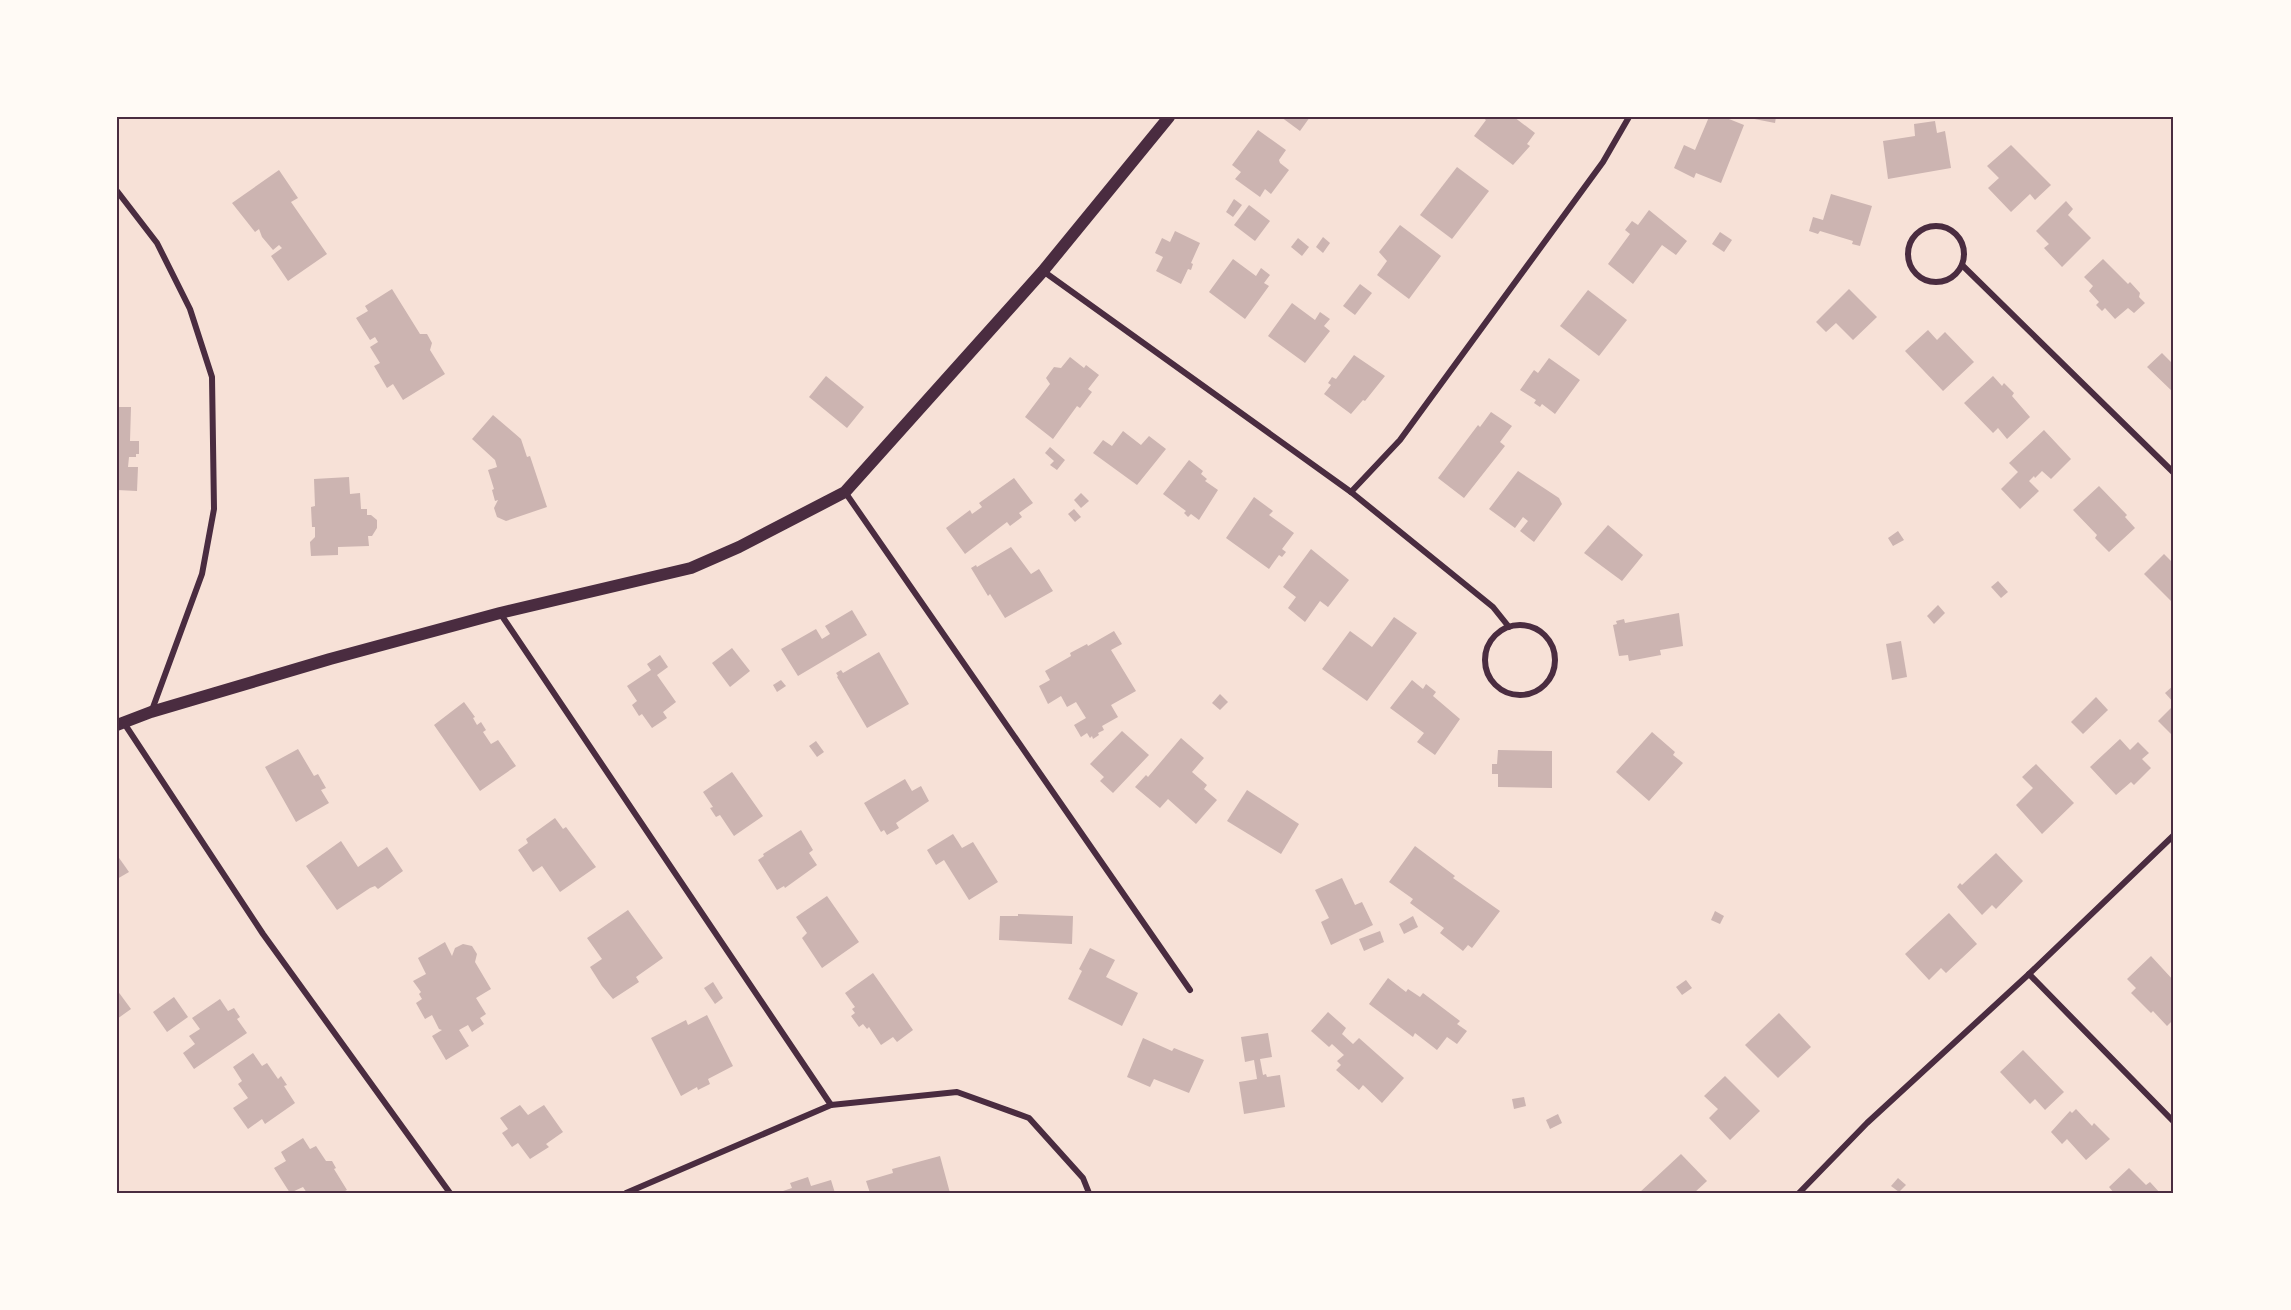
<svg xmlns="http://www.w3.org/2000/svg" width="2291" height="1310" font-family="'Noto Sans',sans-serif">
<style>
.building{fill:#ccb4b1}
.lines{fill:none;stroke-linecap:round;stroke-linejoin:round}
.minor{stroke:#4a2c40;stroke-width:6}
.secondary{stroke:#4a2c40;stroke-width:12}
.neatline{fill:none;stroke:#4a2c40;stroke-width:2}
</style>
<rect width="100%" height="100%" fill="#f7e1d7"/>
<g class="building">
<polygon points="1281,117 1310,117 1300,131"/>
<polygon points="1482,117 1514,117 1535,133 1527,144 1530,146 1513,165 1474,136 1486,120"/>
<polygon points="1709,117 1724,117 1744,125 1721,183 1696,173 1694,178 1674,168 1684,145 1695,150"/>
<polygon points="1744,117 1776,117 1775,123"/>
<polygon points="1935,121 1937,133 1945,131 1951,168 1888,179 1883,141 1915,136 1914,124"/>
<polygon points="1258,130 1286,150 1279,160 1280,163 1289,170 1271,194 1265,189 1260,197 1235,179 1241,172 1232,165"/>
<polygon points="2011,145 2051,185 2035,200 2030,194 2011,212 1988,188 1999,178 1987,166"/>
<polygon points="1457,167 1489,191 1452,239 1420,215"/>
<polygon points="279,170 298,198 291,202 327,254 288,281 271,256 282,248 279,245 273,250 262,237 259,229 255,232 232,203"/>
<polygon points="1831,194 1872,206 1860,246 1852,244 1853,241 1820,231 1818,234 1809,231 1813,217 1823,220"/>
<polygon points="1234,199 1242,205 1233,217 1226,212"/>
<polygon points="2066,201 2073,209 2068,215 2091,238 2062,267 2044,248 2049,244 2036,231"/>
<polygon points="1249,205 1270,221 1255,241 1234,225"/>
<polygon points="1649,210 1687,241 1676,255 1662,245 1633,284 1608,264 1630,234 1625,230 1632,221 1638,225"/>
<polygon points="1400,225 1441,256 1409,299 1377,275 1387,261 1379,252"/>
<polygon points="1175,231 1200,243 1191,263 1193,264 1191,270 1188,269 1181,284 1156,271 1163,257 1155,253 1162,238 1170,242"/>
<polygon points="1720,232 1732,240 1724,252 1712,244"/>
<polygon points="1323,237 1330,243 1323,253 1316,247"/>
<polygon points="1298,238 1309,247 1302,256 1291,247"/>
<polygon points="1233,259 1256,276 1261,268 1270,275 1264,283 1269,286 1245,319 1209,292"/>
<polygon points="2103,259 2128,284 2130,282 2140,293 2139,297 2145,303 2134,313 2128,308 2115,319 2105,308 2102,311 2096,305 2099,302 2089,291 2093,286 2084,277"/>
<polygon points="1360,284 1372,293 1355,315 1343,306"/>
<polygon points="392,289 420,334 427,334 432,343 430,350 445,374 403,400 393,384 387,388 374,366 380,363 370,347 378,342 375,337 370,340 356,318 368,311 365,306"/>
<polygon points="1849,289 1877,317 1853,340 1836,323 1826,332 1816,322"/>
<polygon points="1588,290 1627,320 1599,356 1560,326"/>
<polygon points="1292,303 1315,320 1320,312 1330,319 1324,326 1330,331 1305,363 1268,336"/>
<polygon points="1928,330 1937,340 1945,332 1974,362 1943,391 1905,351"/>
<polygon points="2162,353 2172,363 2174,361 2174,393 2147,367"/>
<polygon points="1354,355 1385,376 1365,401 1363,400 1351,414 1324,394 1331,385 1328,383 1332,377 1336,379"/>
<polygon points="1070,357 1084,368 1086,365 1099,375 1088,389 1092,392 1080,408 1077,406 1053,439 1025,417 1050,384 1046,378 1054,367 1061,368"/>
<polygon points="1549,358 1580,380 1555,414 1542,404 1540,407 1534,403 1536,400 1520,390 1534,370 1538,373"/>
<polygon points="826,376 864,407 847,428 809,397"/>
<polygon points="1993,376 2002,386 2004,383 2014,393 2012,396 2030,417 2007,439 1998,428 1993,433 1964,403"/>
<polygon points="117,407 131,407 130,441 139,441 139,454 136,454 136,457 129,457 128,467 138,467 137,491 117,490"/>
<polygon points="1491,412 1512,426 1500,442 1505,446 1464,498 1438,478 1478,425 1480,427"/>
<polygon points="493,415 521,439 527,457 530,456 547,507 506,521 497,517 494,508 498,500 495,501 492,490 494,489 488,470 497,467 495,460 472,439"/>
<polygon points="2044,430 2071,459 2051,479 2042,471 2035,478 2034,476 2029,481 2039,491 2020,509 2001,489 2018,472 2009,463"/>
<polygon points="1123,431 1141,445 1149,436 1166,449 1137,485 1093,453 1103,440 1112,446"/>
<polygon points="1050,447 1065,460 1057,470 1050,465 1054,461 1045,453"/>
<polygon points="1189,460 1203,471 1201,474 1207,479 1205,481 1218,490 1199,520 1191,514 1188,517 1184,513 1186,511 1163,494"/>
<polygon points="1518,471 1559,498 1562,504 1534,542 1520,531 1528,521 1523,517 1515,528 1489,509"/>
<polygon points="349,477 350,494 360,493 361,509 367,509 367,515 371,515 377,520 377,528 372,536 368,536 369,546 338,547 338,555 311,556 310,542 315,537 315,527 312,527 311,507 315,506 314,479"/>
<polygon points="1014,478 1033,503 1019,513 1022,517 1010,526 1007,522 965,554 946,528 970,510 972,514 982,507 979,503"/>
<polygon points="2099,486 2127,515 2125,517 2135,528 2109,552 2095,538 2097,535 2073,510"/>
<polygon points="1081,493 1089,501 1081,508 1074,500"/>
<polygon points="1254,497 1273,511 1269,515 1294,533 1282,549 1286,552 1282,557 1279,555 1269,569 1226,538"/>
<polygon points="1074,509 1081,517 1075,522 1068,514"/>
<polygon points="1608,525 1643,555 1622,581 1584,553"/>
<polygon points="1898,531 1904,540 1893,546 1888,538"/>
<polygon points="1011,547 1031,574 1039,569 1053,591 1005,618 990,594 988,596 971,568 976,565 977,567"/>
<polygon points="1311,549 1349,580 1328,607 1320,601 1305,622 1288,608 1296,597 1283,587"/>
<polygon points="2164,554 2174,564 2173,603 2144,574"/>
<polygon points="1998,581 2008,592 2001,598 1991,587"/>
<polygon points="1938,605 1945,613 1934,624 1927,616"/>
<polygon points="852,610 867,635 798,676 781,649 816,629 822,639 830,634 825,626"/>
<polygon points="1679,613 1683,646 1660,650 1661,655 1629,661 1628,655 1619,656 1613,625 1617,624 1616,621 1624,619 1625,623"/>
<polygon points="1394,617 1417,633 1367,701 1322,669 1350,631 1372,647"/>
<polygon points="1114,631 1122,644 1111,650 1136,691 1111,705 1118,717 1102,726 1104,730 1098,733 1099,735 1093,739 1092,736 1090,738 1087,733 1081,737 1074,725 1086,718 1076,702 1067,707 1061,696 1048,704 1039,686 1050,680 1045,671 1071,656 1070,653 1087,644 1088,646"/>
<polygon points="1901,641 1907,677 1892,680 1886,644"/>
<polygon points="732,648 750,671 730,687 712,663"/>
<polygon points="879,652 909,704 867,728 837,677 838,676 836,673 841,670 843,673"/>
<polygon points="660,655 668,667 657,675 676,702 663,712 667,718 652,728 642,714 639,716 632,705 637,701 627,686 651,670 647,664"/>
<polygon points="781,680 786,686 777,692 773,685"/>
<polygon points="1412,680 1423,689 1426,684 1436,692 1433,696 1460,719 1435,755 1417,742 1424,733 1390,708"/>
<polygon points="2174,685 2174,703 2165,693"/>
<polygon points="1220,694 1228,702 1220,710 1212,703"/>
<polygon points="2096,697 2108,710 2083,734 2071,722"/>
<polygon points="464,702 475,717 473,718 477,725 481,722 486,730 483,732 491,744 498,740 516,766 480,791 434,725"/>
<polygon points="2174,705 2174,737 2158,721"/>
<polygon points="1122,731 1149,755 1113,793 1100,781 1104,777 1090,764"/>
<polygon points="1652,732 1675,752 1673,755 1683,763 1649,801 1616,772"/>
<polygon points="1181,738 1204,758 1192,772 1207,785 1204,789 1217,800 1196,824 1168,799 1160,808 1135,787 1146,775 1148,777"/>
<polygon points="2120,739 2130,750 2138,742 2149,753 2142,759 2151,768 2134,785 2131,782 2116,795 2090,767"/>
<polygon points="816,741 824,752 817,757 809,746"/>
<polygon points="298,749 314,776 318,774 326,788 321,790 329,803 296,822 265,767"/>
<polygon points="1498,750 1552,751 1552,788 1498,787 1498,774 1492,774 1492,764 1497,764"/>
<polygon points="2036,764 2074,803 2042,834 2016,805 2033,788 2022,777"/>
<polygon points="732,772 763,816 734,836 720,815 716,817 710,808 713,807 703,792"/>
<polygon points="905,779 912,791 921,786 929,801 896,823 899,828 887,835 884,830 881,832 864,803"/>
<polygon points="1247,790 1299,824 1281,854 1227,821"/>
<polygon points="555,818 563,829 566,827 596,867 560,892 542,866 533,872 518,850 528,843 526,839"/>
<polygon points="801,830 813,850 809,853 817,865 785,888 784,886 777,890 758,860 764,856 763,854"/>
<polygon points="953,834 962,848 973,842 998,882 969,900 944,860 936,865 927,850"/>
<polygon points="341,841 358,867 387,847 403,871 378,889 375,886 370,888 337,910 306,866"/>
<polygon points="1415,846 1455,876 1453,878 1500,911 1472,948 1468,945 1463,951 1440,933 1444,928 1410,903 1413,899 1389,882"/>
<polygon points="1996,853 2023,881 1996,909 1992,905 1982,915 1957,887 1960,883 1962,885"/>
<polygon points="117,855 129,872 117,879"/>
<polygon points="1342,878 1355,905 1362,902 1373,925 1331,945 1321,922 1329,918 1315,890"/>
<polygon points="827,896 859,942 822,968 802,938 807,933 796,917"/>
<polygon points="628,910 663,958 636,977 639,982 613,999 602,986 590,967 602,959 587,938"/>
<polygon points="1715,911 1724,916 1720,924 1711,920"/>
<polygon points="1949,913 1977,944 1946,973 1941,968 1929,980 1905,954"/>
<polygon points="1018,914 1073,916 1072,944 999,940 1000,916 1018,916"/>
<polygon points="1413,916 1418,927 1404,934 1399,924"/>
<polygon points="1380,931 1384,942 1364,951 1359,939"/>
<polygon points="445,942 452,956 455,948 463,944 472,946 477,954 475,962 491,989 476,998 486,1014 480,1018 484,1024 472,1032 468,1025 459,1030 469,1046 446,1060 432,1036 442,1030 439,1029 432,1015 425,1019 416,1003 422,999 419,994 421,992 413,981 426,974 418,958"/>
<polygon points="1090,948 1115,960 1106,977 1138,993 1122,1026 1068,999 1082,971 1079,969"/>
<polygon points="2151,956 2174,981 2174,1019 2167,1026 2153,1011 2151,1013 2131,993 2136,988 2127,979"/>
<polygon points="873,973 913,1030 897,1042 893,1037 881,1045 869,1027 867,1029 863,1024 859,1027 851,1016 855,1013 852,1009 855,1007 845,993"/>
<polygon points="1388,978 1406,992 1408,989 1420,997 1423,993 1460,1021 1457,1024 1467,1031 1457,1044 1447,1037 1437,1050 1415,1033 1413,1037 1369,1004"/>
<polygon points="1686,980 1692,988 1682,995 1676,987"/>
<polygon points="713,982 723,998 715,1004 704,988"/>
<polygon points="117,990 131,1009 117,1019"/>
<polygon points="174,997 188,1017 167,1032 153,1012"/>
<polygon points="220,999 228,1011 234,1008 240,1017 237,1019 247,1033 194,1069 183,1053 195,1044 189,1036 200,1029 192,1018"/>
<polygon points="1328,1012 1346,1028 1342,1034 1353,1044 1359,1038 1404,1078 1382,1103 1363,1085 1359,1090 1336,1070 1341,1065 1337,1061 1344,1055 1332,1044 1329,1047 1311,1031"/>
<polygon points="1779,1013 1811,1047 1778,1078 1745,1045"/>
<polygon points="707,1015 733,1066 708,1079 710,1084 698,1090 697,1087 681,1096 651,1038 686,1020 688,1025"/>
<polygon points="1268,1033 1272,1057 1260,1059 1263,1075 1266,1074 1267,1077 1280,1075 1285,1107 1244,1114 1239,1082 1257,1079 1254,1060 1245,1062 1241,1037"/>
<polygon points="1143,1038 1172,1051 1174,1048 1204,1060 1189,1093 1154,1079 1150,1087 1127,1077"/>
<polygon points="2023,1050 2064,1092 2045,1110 2035,1099 2030,1104 2000,1072"/>
<polygon points="253,1053 262,1066 267,1063 278,1079 281,1076 287,1085 284,1086 295,1103 265,1124 262,1119 248,1129 233,1108 248,1098 238,1084 242,1081 233,1067"/>
<polygon points="1725,1076 1760,1111 1730,1140 1709,1118 1718,1109 1704,1096"/>
<polygon points="1524,1097 1526,1106 1514,1109 1512,1099"/>
<polygon points="520,1105 528,1115 544,1105 563,1132 546,1144 549,1147 530,1159 518,1143 512,1147 502,1133 508,1129 500,1118"/>
<polygon points="2076,1109 2092,1126 2094,1123 2110,1139 2086,1160 2067,1139 2062,1144 2051,1132 2070,1111 2072,1113"/>
<polygon points="1558,1114 1562,1123 1550,1129 1546,1120"/>
<polygon points="303,1138 310,1149 316,1146 326,1161 332,1161 336,1168 334,1169 347,1190 341,1193 307,1193 303,1187 290,1193 274,1168 286,1161 281,1152"/>
<polygon points="1681,1154 1707,1181 1694,1193 1639,1193"/>
<polygon points="940,1156 950,1193 870,1193 866,1181 893,1173 892,1169"/>
<polygon points="2129,1168 2146,1185 2150,1182 2160,1193 2114,1193 2109,1187"/>
<polygon points="808,1177 811,1186 831,1180 835,1193 777,1193 792,1188 790,1183"/>
<polygon points="1898,1178 1906,1185 1899,1192 1891,1186"/>
</g>
<g class="lines">
<g class="minor">
<polyline points="117,191 157,243 190,309 212,377 214,509 202,574 152,710"/>
<circle cx="1936" cy="254" r="28"/>
<polyline points="1962,265 2174,473"/>
<polyline points="1043,271 1351,492 1493,607 1509,627"/>
<polyline points="845,492 1190,990"/>
<polyline points="1351,492 1400,440 1603,162 1629,117"/>
<polyline points="500,613 831,1105 957,1092 1029,1118 1083,1178 1089,1193"/>
<circle cx="1520" cy="660" r="35"/>
<polyline points="124,723 263,934 450,1193"/>
<polyline points="2029,974 2174,1122"/>
<polyline points="626,1193 831,1105"/>
<polyline points="1799,1193 1867,1123 2029,974 2174,835"/>
</g>
<polyline class="secondary" points="117,725 151,712 330,659 500,613 691,568 739,547 845,492 1043,271 1169,117"/>
</g>
<rect width="2291" height="1310" fill="none" stroke="#fffaf5" stroke-width="237"/>
<rect x="118" y="118" width="2054" height="1074" class="neatline"/>
</svg>
